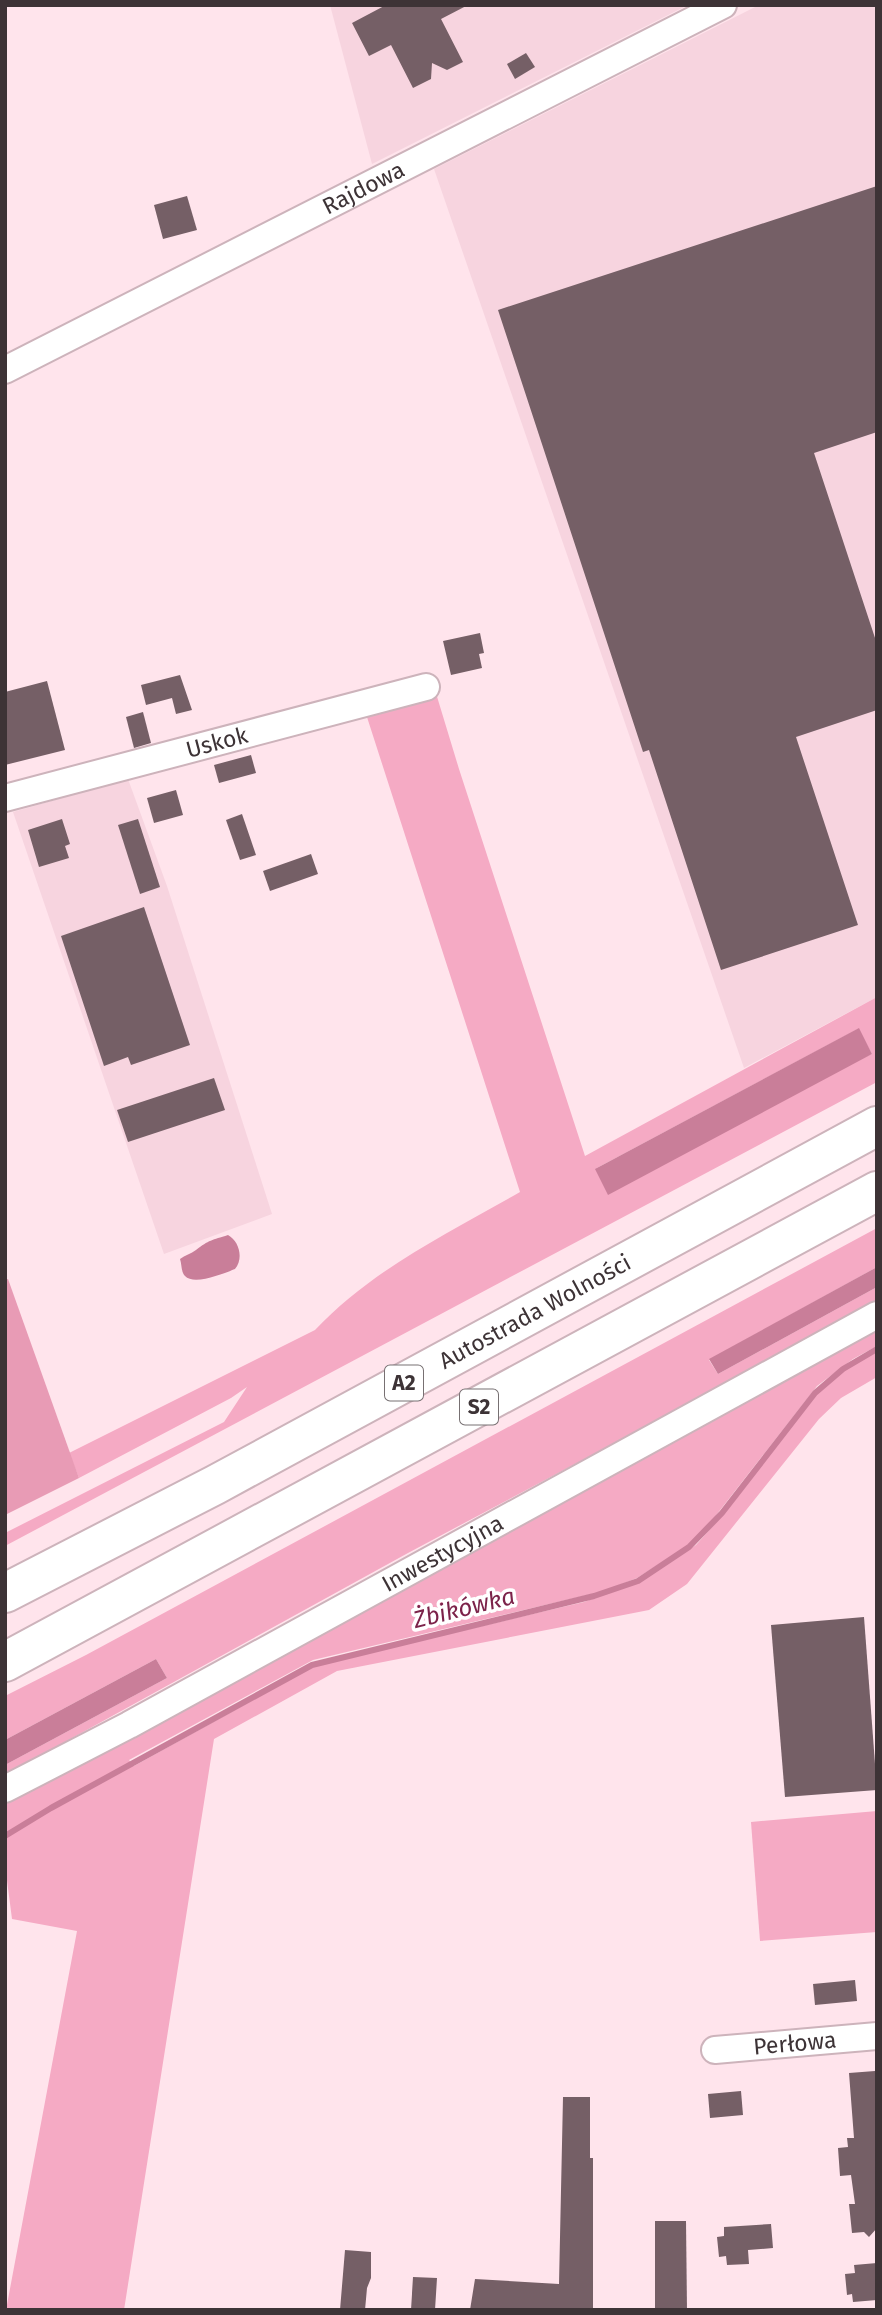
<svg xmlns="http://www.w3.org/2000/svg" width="882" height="2315" font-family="'Fira Sans',sans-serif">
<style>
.built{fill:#f7d4df}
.green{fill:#f5aac4;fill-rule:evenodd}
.forest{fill:#e89bb5}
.water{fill:#c97e99}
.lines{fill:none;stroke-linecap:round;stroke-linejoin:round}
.stream{stroke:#c97e99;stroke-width:6}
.building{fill:#755f66}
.minor-casing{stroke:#cdb3bb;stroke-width:30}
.highway-casing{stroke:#cdb3bb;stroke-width:42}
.minor{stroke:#fff;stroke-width:26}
.highway{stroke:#fff;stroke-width:38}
.labels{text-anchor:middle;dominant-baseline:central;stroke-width:7;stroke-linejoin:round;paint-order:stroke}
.shield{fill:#fff;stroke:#777072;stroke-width:2}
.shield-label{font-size:21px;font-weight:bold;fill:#3d3336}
.street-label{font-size:23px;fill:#3d3336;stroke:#fff}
.water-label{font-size:24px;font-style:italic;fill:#7c234a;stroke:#fff}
</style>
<rect width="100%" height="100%" fill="#ffe4ec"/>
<g class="built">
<polygon points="330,5 688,5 372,164"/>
<polygon points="759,5 877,5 877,997 744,1068 434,169"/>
<polygon points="128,779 167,886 272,1214 164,1254 13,812"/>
</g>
<g class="green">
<path d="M435,690L459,769L585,1156L877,997V1082L5,1546V1533L224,1422L247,1387L231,1398L79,1478L69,1453L315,1330C374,1268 447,1234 520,1192L366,714ZM858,1029L872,1054L595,1169Z"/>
<polygon points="877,1228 877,1267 709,1360 718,1374 877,1287 877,1303 408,1553 5,1775 5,1765 167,1678 156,1659 5,1740 5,1696 86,1655"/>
<polygon points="877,1326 877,1346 853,1359 817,1386 710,1523 686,1547 637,1578 604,1591 313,1660 129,1760 134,1766 316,1665 584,1602 641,1581 696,1545 728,1509 818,1392 848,1367 877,1352 877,1377 841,1398 819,1419 687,1584 649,1610 337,1671 214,1739 124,2310 6,2310 77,1931 12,1919 5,1865 5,1802 651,1454 726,1409"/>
<polygon points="877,1811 877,1932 760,1941 751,1822"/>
</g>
<polygon class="forest" points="8,1279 79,1478 7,1514 5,1280"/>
<g class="water">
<polygon points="859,1028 872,1054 608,1195 595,1169"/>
<path d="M228,1235C239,1241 244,1258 235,1269C225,1273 194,1286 185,1276C181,1272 182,1265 180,1259C185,1255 191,1254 196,1250C209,1240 212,1240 228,1235Z"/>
<polygon points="877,1267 877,1287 718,1374 709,1359"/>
<polygon points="156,1659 167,1678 5,1765 5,1740"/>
</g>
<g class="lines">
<polyline class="stream" points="5,1836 51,1808 312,1665 594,1596 638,1581 689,1547 722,1513 815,1393 843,1369 877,1349"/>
</g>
<g class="building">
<polygon points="386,5 468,5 441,19 463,62 447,70 432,63 431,79 413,88 391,45 369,56 352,23"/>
<polygon points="526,53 535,67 515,79 507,64"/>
<polygon points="877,186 877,432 814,453 877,644 877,710 796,737 858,925 721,970 649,750 643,752 498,310"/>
<polygon points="187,196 197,230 163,239 154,205"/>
<polygon points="480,633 484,653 479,654 482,668 451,675 443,641"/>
<polygon points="180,675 192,710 176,714 172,698 146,705 141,685"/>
<polygon points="47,681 65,750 5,765 5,692"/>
<polygon points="143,712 151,743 134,748 126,717"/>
<polygon points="251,755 256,773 219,783 214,765"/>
<polygon points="176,790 183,815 154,823 147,798"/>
<polygon points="242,814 256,855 240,860 226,820"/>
<polygon points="62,819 70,844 65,846 69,858 39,867 28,830"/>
<polygon points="138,819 160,887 140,894 118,825"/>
<polygon points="311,854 318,874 270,891 263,871"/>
<polygon points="144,907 190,1045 131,1065 128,1057 104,1066 61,936"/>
<polygon points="214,1078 225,1110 128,1142 117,1110"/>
<polygon points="864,1617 877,1790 785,1797 771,1625"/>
<polygon points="855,1980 857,2001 815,2005 813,1984"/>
<polygon points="875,2071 877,2228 869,2237 864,2232 852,2233 849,2204 855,2204 851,2175 840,2176 838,2148 848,2147 847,2138 854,2138 849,2073"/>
<polygon points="741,2091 743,2115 710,2118 708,2094"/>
<polygon points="563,2097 590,2097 590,2158 593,2158 593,2310 470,2310 475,2279 559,2284"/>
<polygon points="655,2221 686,2221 687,2310 655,2310"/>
<polygon points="771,2224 773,2248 748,2250 749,2264 727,2265 726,2256 719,2257 717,2237 724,2236 724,2227"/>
<polygon points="345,2250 371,2252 371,2278 367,2288 365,2310 340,2310"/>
<polygon points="877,2263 877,2300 853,2302 852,2294 847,2295 845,2274 855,2273 854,2265"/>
<polygon points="413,2277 437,2278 435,2310 411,2310"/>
</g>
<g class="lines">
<g class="minor-casing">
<g id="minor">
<path id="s1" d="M5,370L723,5"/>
<path id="s2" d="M5,798L426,687"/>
<path id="s3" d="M5,1789L129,1725L877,1315"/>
<path id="s4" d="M715,2050L877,2036"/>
</g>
</g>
<g class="highway-casing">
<g id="highway">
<path id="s5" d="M5,1593L215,1485L877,1126"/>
<polyline points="5,1662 877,1191"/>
</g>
</g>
<use href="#minor" class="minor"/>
<use href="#highway" class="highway"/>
</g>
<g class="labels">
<g class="shield">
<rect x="385" y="1365.5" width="38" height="35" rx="5"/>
<rect x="460" y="1389.5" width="38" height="35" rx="5"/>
</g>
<g class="shield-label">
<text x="404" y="1383">A2</text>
<text x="479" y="1407">S2</text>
</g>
<g class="street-label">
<text stroke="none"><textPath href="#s1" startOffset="402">Rajdowa</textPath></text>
<text stroke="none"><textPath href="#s2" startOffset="219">Uskok</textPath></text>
<text stroke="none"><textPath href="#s5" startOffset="600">Autostrada Wolności</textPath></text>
<text stroke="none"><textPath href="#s3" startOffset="497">Inwestycyjna</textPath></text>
<text stroke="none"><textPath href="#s4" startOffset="80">Perłowa</textPath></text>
</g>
<g class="water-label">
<text transform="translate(464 1608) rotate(-14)">Żbikówka</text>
</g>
</g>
<rect width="882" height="2315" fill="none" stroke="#3d3336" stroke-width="14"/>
</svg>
